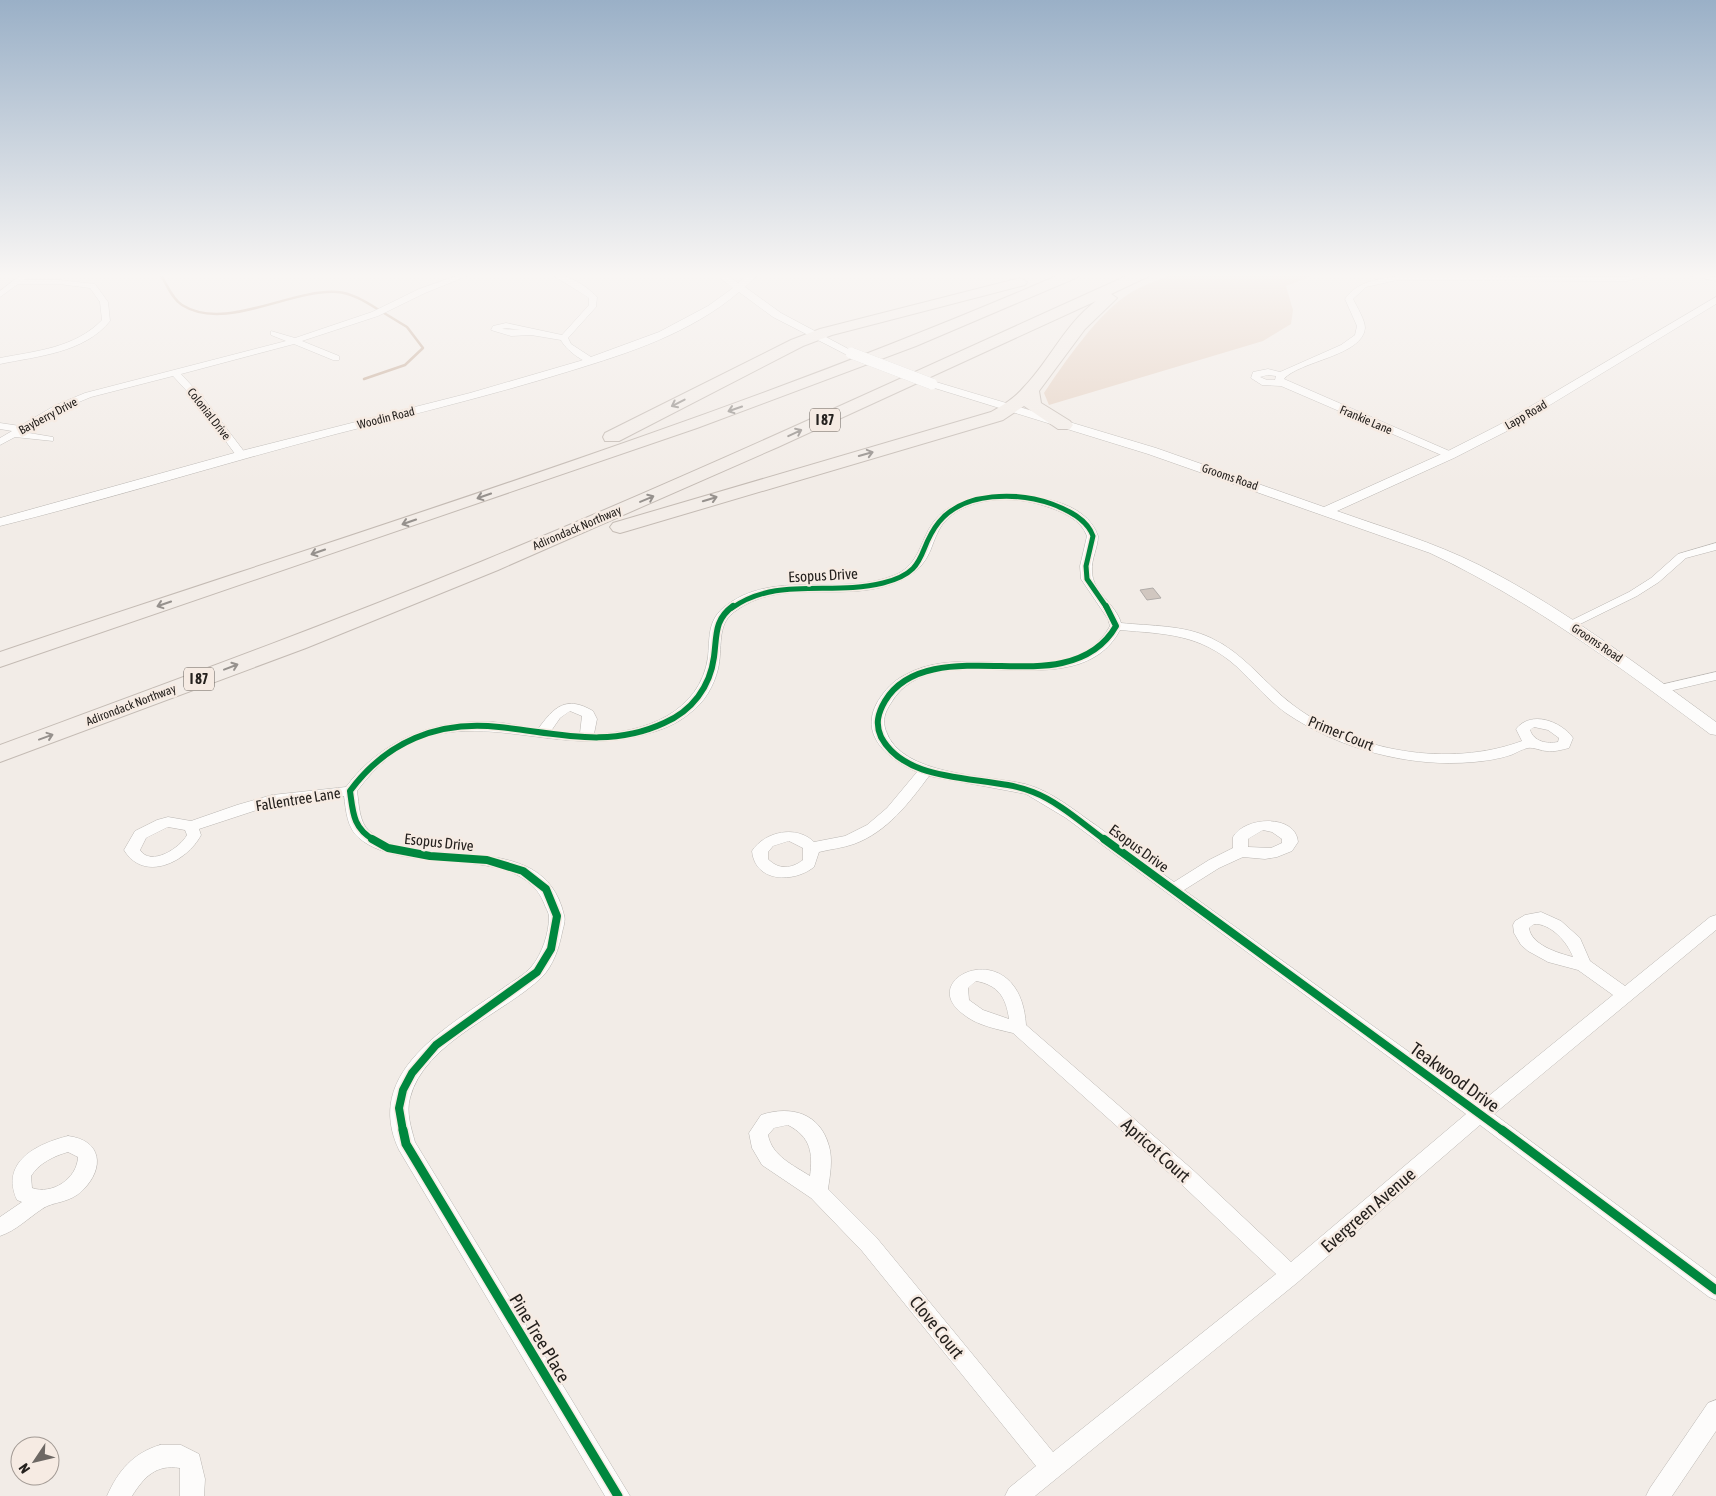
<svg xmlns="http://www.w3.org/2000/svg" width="1716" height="1496" font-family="'Asap Condensed',sans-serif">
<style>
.green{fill:#e6d3c5}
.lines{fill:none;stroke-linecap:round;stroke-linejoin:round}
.stream{stroke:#c5aa96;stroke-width:2.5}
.building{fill:#d1c7c0;stroke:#b1aca9}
.minor-casing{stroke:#bab6b2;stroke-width:1}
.tertiary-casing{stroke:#bab6b2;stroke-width:1}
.motorway-casing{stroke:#c4bbb4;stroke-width:2}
.minor{fill:#fdfcfb;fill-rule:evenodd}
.tertiary{fill:#fdfcfb;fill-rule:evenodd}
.motorway{fill:#f3ede8;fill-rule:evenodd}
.tertiary-bridge-casing{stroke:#bab6b2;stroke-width:11;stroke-linecap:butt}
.tertiary-bridge{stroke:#fdfcfb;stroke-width:11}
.cycleway-far3-casing{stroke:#f6ebe3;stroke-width:8}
.cycleway-far2-casing{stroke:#f6ebe3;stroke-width:9}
.cycleway-far1-casing{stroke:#f6ebe3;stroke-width:11}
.cycleway-casing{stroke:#f6ebe3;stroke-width:12}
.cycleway-far3{stroke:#00873e;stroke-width:5}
.cycleway-far2{stroke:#00873e;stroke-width:6}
.cycleway-far1{stroke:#00873e;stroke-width:8}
.cycleway{stroke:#00873e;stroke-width:9}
.oneway{stroke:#96918d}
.labels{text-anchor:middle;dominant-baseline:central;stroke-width:5;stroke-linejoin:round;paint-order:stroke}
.far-street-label{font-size:12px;fill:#25211e;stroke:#f6ebe3}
.shield{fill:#f6ebe3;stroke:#645e59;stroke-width:1}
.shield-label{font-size:14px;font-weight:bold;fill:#25211e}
.street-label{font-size:15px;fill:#25211e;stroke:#f6ebe3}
.near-street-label{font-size:18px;fill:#25211e;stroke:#f6ebe3}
</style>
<rect width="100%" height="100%" fill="#f2ece7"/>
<g class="green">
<path d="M1173,274H1317L1286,286L1293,310L1291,324L1263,341L1049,405L1044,393C1064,363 1099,312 1130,293C1143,285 1159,280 1173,274Z"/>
<polygon points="1475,274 1620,274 1624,275 1568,277 1478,276"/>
</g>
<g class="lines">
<g class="stream">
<path d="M160,274C167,284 172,299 182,305C225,332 290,289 337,292C352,293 366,302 379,310"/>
<polyline points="364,379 405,365 423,348 407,327 384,313"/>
</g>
</g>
<polygon class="building" points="1153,588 1161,598 1147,600 1140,590"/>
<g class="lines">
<g class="minor-casing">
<g id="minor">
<path d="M22,274L29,275L24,280H59L95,284L108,302L110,321C84,353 38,356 0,364V358C36,351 75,348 102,320L100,302L90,288L59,284H18L0,297V291Z"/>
<polygon points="462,274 472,274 425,293 378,316 302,341 339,356 339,360 333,360 294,344 181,374 204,399 246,454 246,458 238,458 198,403 173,376 91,397 62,409 23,432 53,437 53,441 15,437 0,445 0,438 12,431 0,429 0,423 20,426 56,405 85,393 286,341 271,335 271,331 295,338 372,312 419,289"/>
<path d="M551,274C566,273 587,286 597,297L596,307L568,338L571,344L594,359V363C584,364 565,349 561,340L531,335L511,336L491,330L493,326L506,323L562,335L589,305V298ZM506,328L521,330L502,329Z"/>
<path d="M1640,274H1653L1627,281L1397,280L1366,287L1353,299C1357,307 1365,320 1365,328C1363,356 1299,361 1284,379L1454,453V457H1446L1281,386L1262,385L1251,378L1253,372L1268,369L1280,372L1341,345L1355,335L1357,326L1345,299C1358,281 1376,280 1397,276L1627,277ZM1268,375L1276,376L1275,380H1267L1260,377Z"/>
<polygon points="1690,274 1716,277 1716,281 1691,276"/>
<path d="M1001,494C1033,495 1086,500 1098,536C1098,548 1091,559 1092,571C1092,592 1116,604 1121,623C1151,626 1184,625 1211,638C1244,653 1265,684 1293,705C1355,752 1449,768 1522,741L1516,729C1531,710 1561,721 1573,738L1569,748C1561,750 1554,752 1547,751C1541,751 1534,747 1528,748C1522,749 1516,753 1511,755C1499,759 1485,761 1474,762C1410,768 1339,749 1286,713C1268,700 1253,682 1236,666C1200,634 1166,634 1120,630C1076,713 934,629 891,703C885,712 882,720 886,731C901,776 987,775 1025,784C1052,791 1075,811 1097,826C1122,845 1148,863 1174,882L1209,860L1233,848V837C1245,816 1296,814 1298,842L1292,851L1277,857L1265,859L1243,857L1219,868L1184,890L1480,1103L1613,995L1578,970L1548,962L1528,951L1521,945L1514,933L1513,925L1515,921L1525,915L1541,912L1561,921L1580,938L1590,961L1625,986L1710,917L1716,915V930L1494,1114L1716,1278V1300L1709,1297L1480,1125L1298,1282L1035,1496H1005L1009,1488L1036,1466L862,1251L811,1198L762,1165L752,1148L749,1133L761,1115C791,1105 820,1113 829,1146C833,1160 830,1175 828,1189L876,1237L1053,1452L1276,1274L1179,1182L1013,1033C996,1029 976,1025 963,1014C913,977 1020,931 1026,1025L1193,1170L1291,1262L1466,1114L1066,818L1026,794L929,776C909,803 887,832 854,844C843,848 831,849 819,852L814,867C794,883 755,883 752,851C765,831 797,825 814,842L845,836L867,825L887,808L917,772C888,759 858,735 878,701C885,690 893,681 905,675C950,649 1013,671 1062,660C1082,655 1100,645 1110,626L1108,619L1081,579L1080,566L1087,536C1081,519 1061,511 1045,506C1014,495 963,496 942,525C937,532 934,541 931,549C923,569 909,578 889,585C838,602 780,577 734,612C716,625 723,649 718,669C714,686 704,703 690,713C677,724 662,730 646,734C540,765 440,678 357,791C359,804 359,822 369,831C418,875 543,823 564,915C566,920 563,928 562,933C559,948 553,966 542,977C504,1014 424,1042 410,1098C406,1113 411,1127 415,1142L630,1496H605L399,1150C362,1072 449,1026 502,989C511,982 525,975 532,966C542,954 549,933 549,917C549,912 545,907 544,903C519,841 406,878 359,838C347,828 346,811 344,796L272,805L199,829L201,835C187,862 144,883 124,850L135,831L157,820L168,817L191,821L237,805L272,795L346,787C381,740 434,719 493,722C508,723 523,727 538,729C554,707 566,695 593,711L597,719L594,734C644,733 700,713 708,657C710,639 707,622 723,608C772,567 840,598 895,575C914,567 918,552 926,535C940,503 970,497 1001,494ZM570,711L582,716L580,733L551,731L560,718ZM1534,727L1548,730L1559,738L1558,742C1547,744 1534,742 1530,730ZM168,827L185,830L187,835C180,848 151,867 140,850L146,838ZM1263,830L1272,832L1282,839V843L1271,848L1248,847V839ZM789,841L803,848V860C791,869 779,870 768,859V852L773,846ZM1534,924C1551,923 1568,943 1573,957C1558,953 1531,945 1529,928ZM976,981C998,985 1006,997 1009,1019L983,1010L969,1000L968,988ZM788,1125C811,1137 813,1153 810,1176C793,1165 772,1156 768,1135L774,1128Z"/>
<polygon points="1716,543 1716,550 1686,558 1659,582 1637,596 1574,627 1566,627 1564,624 1629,592 1651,578 1678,554"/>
<polygon points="1716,672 1716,680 1661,693 1655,689 1656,686"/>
<path d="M68,1136C102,1140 105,1168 83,1190C69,1204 53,1201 42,1209C27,1219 17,1230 0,1236V1217L22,1202L17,1200C0,1162 36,1144 68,1136ZM68,1152L78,1157C77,1179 52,1195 32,1188L31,1176C39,1163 54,1156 68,1152Z"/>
<polygon points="1716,1400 1716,1431 1672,1496 1646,1496 1650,1488 1708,1403"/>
<path d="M160,1445H181L199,1454L205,1479L204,1496H180V1468C156,1464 144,1477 132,1496H107C118,1471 133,1453 160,1445Z"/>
</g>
</g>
<g class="tertiary-casing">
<g id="tertiary">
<path d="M715,274H726L738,283L749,274H759L745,287L781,313L856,353L855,355H847L773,317L739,292C691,333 629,353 570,371C493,395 414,414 336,434C224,463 113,498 0,526V518L245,450L470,393L580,361L659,332L708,306L733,288Z"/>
<path d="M1716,297V304L1507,431L1454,458L1337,511C1385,528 1433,542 1479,565C1564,608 1639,666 1716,722V735L1710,734C1620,667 1532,601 1430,553L1148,454L928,386L926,384L932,381L936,382L1156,448L1324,507L1446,452L1499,425Z"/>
</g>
</g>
<g class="motorway-casing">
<g id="motorway">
<path d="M1061,274H1080L1078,277L916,346L697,428L0,667V652C355,532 717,423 1061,274Z"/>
<path d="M1131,274H1149L1147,277L1111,294L1117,298L1114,301L1085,329L1039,391L1041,403L1070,421L1073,425L1070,429H1058L1024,406L1003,420L627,531L620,533L613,531L610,527L613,523L991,412C1003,405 1015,398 1024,387C1050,360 1065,324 1096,301L778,447L498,570L306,648L0,762V745C162,685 324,626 483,561C702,471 916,371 1131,274Z"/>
<polygon points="1020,278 1027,282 1025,285 832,335 803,346 619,441 605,441 603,437 605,433 791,340 820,329"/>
</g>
</g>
<use href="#minor" class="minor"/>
<use href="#tertiary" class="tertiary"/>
<use href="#motorway" class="motorway"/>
<g class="tertiary-bridge-casing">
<polyline id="tertiary-bridge" points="851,353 932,384"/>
</g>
<use href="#tertiary-bridge" class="tertiary-bridge"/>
<g class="cycleway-far3-casing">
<path id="cycleway-far3" d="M732,608C777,576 832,596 883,583C930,571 916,550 939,522C964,491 1018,492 1052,504C1068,510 1087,519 1093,536L1086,566L1087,579L1107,608"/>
</g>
<g class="cycleway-far2-casing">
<g id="cycleway-far2">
<path d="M374,840C353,828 353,813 350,791C386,742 438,720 499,727C557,733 608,749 664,723C692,711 710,687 714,657C717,635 714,620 733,606"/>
<path d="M1105,840C1083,824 1059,802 1033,792C989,774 908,787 881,737C875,724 878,713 885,701C918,646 1009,675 1062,663C1085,658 1104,647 1116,626L1106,606"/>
</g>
</g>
<g class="cycleway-far1-casing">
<g id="cycleway-far1">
<polyline points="372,839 388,848 430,856 487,860 523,871 546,889 557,916 551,949 537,972 436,1045 412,1073 403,1090 399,1108 403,1131"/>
<polyline points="1104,839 1503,1131"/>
</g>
</g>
<g class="cycleway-casing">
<g id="cycleway">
<polyline points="403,1130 406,1144 618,1496"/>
<polyline points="1502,1130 1716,1290"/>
</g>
</g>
<use href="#cycleway-far3" class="cycleway-far3"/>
<use href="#cycleway-far2" class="cycleway-far2"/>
<use href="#cycleway-far1" class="cycleway-far1"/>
<use href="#cycleway" class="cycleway"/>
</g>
<defs><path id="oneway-shaft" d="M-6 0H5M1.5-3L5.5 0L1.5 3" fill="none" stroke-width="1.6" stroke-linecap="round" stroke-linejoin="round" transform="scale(1.25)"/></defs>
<g class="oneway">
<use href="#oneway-shaft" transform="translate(678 403) rotate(153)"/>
<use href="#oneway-shaft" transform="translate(735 409) rotate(161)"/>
<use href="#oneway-shaft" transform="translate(795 433) rotate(-25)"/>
<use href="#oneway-shaft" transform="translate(866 454) rotate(-16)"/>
<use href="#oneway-shaft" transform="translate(484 496) rotate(161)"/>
<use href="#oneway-shaft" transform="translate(647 499) rotate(-23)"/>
<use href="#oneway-shaft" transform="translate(710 499) rotate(-17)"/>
<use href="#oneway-shaft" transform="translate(409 522) rotate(161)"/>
<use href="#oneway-shaft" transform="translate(318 552) rotate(161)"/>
<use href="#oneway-shaft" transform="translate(164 604) rotate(161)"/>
<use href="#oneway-shaft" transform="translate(231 667) rotate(-21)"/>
<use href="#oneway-shaft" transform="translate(46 737) rotate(-20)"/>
</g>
<linearGradient id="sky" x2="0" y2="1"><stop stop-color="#9ab0c7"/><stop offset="0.57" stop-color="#f9f6f4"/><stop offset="1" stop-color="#f9f6f4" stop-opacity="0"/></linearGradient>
<rect width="1716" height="483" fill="url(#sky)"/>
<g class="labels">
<g class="far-street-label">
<text transform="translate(209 414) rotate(52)">Colonial Drive</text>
<text transform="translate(1526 415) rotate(-30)">Lapp Road</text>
<text transform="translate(48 416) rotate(-28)">Bayberry Drive</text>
<text transform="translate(386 418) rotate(-14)">Woodin Road</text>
<text transform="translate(1366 420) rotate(23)">Frankie Lane</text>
<text transform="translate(1230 477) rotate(19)">Grooms Road</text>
<text transform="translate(577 528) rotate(-23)">Adirondack Northway</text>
<text transform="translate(1597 643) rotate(34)">Grooms Road</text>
<text transform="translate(131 705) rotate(-21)">Adirondack Northway</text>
</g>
<g class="shield">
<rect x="810" y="408.5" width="30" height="23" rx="4"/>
<rect x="184" y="667.5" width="30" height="23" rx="4"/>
</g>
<g class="shield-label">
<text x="825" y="420">I 87</text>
<text x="199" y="679">I 87</text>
</g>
<g class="street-label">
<text transform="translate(823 575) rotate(-3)">Esopus Drive</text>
<text transform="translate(1341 733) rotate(22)">Primer Court</text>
<text transform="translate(298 799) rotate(-9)">Fallentree Lane</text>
<text transform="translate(439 842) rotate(6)">Esopus Drive</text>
<text transform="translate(1139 848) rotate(36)">Esopus Drive</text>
</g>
<g class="near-street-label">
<text transform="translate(1455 1077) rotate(36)">Teakwood Drive</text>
<text transform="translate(1156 1150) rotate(42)">Apricot Court</text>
<text transform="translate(1368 1210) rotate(-41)">Evergreen Avenue</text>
<text transform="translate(937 1327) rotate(51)">Clove Court</text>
<text transform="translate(540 1338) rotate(59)">Pine Tree Place</text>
</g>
</g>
<g transform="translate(35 1461) rotate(235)"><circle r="24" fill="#f6ebe3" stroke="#a29a94"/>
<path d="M0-4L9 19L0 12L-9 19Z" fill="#6d6864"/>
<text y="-8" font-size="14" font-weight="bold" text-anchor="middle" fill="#25211e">N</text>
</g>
</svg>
